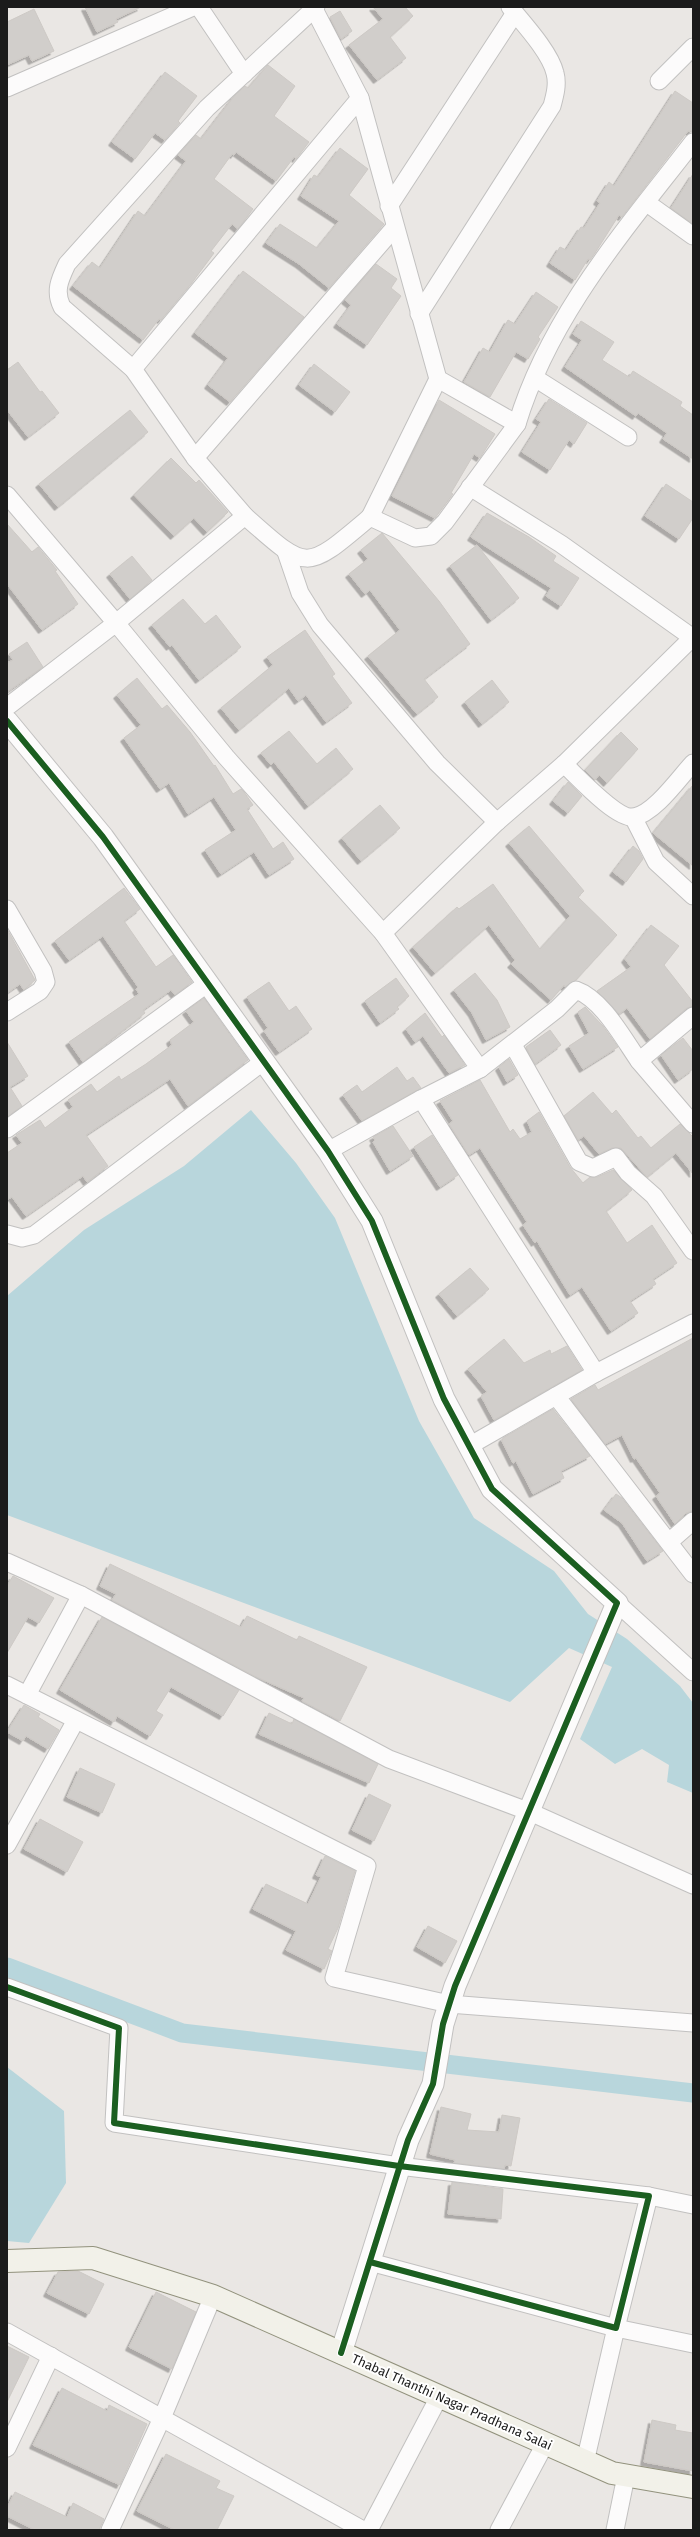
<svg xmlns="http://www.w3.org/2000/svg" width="700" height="2537" font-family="'Fira Sans',sans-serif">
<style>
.water{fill:#b8d6dc}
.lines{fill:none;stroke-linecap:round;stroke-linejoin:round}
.canal{stroke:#b8d6dc;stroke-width:19}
.building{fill:#d1cecb;stroke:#cdc9c5;filter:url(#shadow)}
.minor-casing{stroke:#c2c1c0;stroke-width:19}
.tertiary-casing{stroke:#c2c1c0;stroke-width:23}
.secondary-casing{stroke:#92927d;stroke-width:24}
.minor{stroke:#fcfbfb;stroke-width:17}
.tertiary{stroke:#fcfbfb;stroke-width:21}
.secondary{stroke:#f2f1e9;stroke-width:22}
.cycleway-casing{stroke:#fff;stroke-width:8}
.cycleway{stroke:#1b5e20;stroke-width:6}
.labels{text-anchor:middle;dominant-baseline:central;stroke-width:4;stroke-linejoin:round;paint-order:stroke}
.street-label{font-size:13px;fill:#1b1b1b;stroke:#fff}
</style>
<defs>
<filter id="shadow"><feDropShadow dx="-3.5" dy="3.5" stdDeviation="0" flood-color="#0004"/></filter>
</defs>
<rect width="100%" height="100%" fill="#eae7e4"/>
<g class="water">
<polygon points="251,1110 296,1163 335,1218 419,1421 474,1518 554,1571 588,1614 627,1639 680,1686 693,1703 693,1793 667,1782 669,1765 642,1749 615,1764 580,1739 612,1667 569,1648 510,1702 7,1515 7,1296 84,1230 184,1166"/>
<polygon points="7,2067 64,2111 66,2183 29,2243 7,2241"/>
</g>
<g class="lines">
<polyline class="canal" points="7,1967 182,2033 693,2093"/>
</g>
<g class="building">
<polygon points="85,7 141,7 116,19 118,22 97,32"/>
<polygon points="373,7 405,7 413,16 390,37 406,58 377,80 349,45 383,19"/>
<polygon points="34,9 54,51 32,61 29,55 7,65 7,22"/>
<polygon points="340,11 352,31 341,39 330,17"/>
<polygon points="268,65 295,86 274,116 309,142 296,159 294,157 276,181 236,152 234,155 232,154 214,179 253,209 238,229 232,224 211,251 214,253 191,284 161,320 159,319 143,340 73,286 92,262 100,268 138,211 145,216 186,161 178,155 196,135 201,139 235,95 245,86 248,88"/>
<polygon points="165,72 197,96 178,121 180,123 165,140 155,133 135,159 112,142"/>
<polygon points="675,91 693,103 693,132 688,131 622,217 619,215 595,253 590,260 588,259 575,280 550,263 560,247 566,250 581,227 584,228 600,203 597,201 609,182 614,186"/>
<polygon points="340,148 368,169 349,195 384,224 329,288 299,264 266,243 280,224 317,248 339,221 301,196 314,175 318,177"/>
<polygon points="693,174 693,224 671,208"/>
<polygon points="376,264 397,279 391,288 401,296 367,345 337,324 351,305 345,300"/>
<polygon points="243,271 304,317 230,402 208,385 228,358 195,333"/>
<polygon points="536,292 558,307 538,337 540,339 528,359 516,352 490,397 464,382 483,348 490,352 508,320 515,324"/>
<polygon points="581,321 614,342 602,360 629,377 633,371 682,402 680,406 693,415 693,459 663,439 667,433 638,413 636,416 565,367 582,340 573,334"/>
<polygon points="18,362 40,392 42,391 59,413 28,437 7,410 7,370"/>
<polygon points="314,364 350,392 335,412 299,385"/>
<polygon points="549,399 587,423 574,444 569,440 550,470 522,452 541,422 536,419"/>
<polygon points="439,400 495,434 480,458 474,454 451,493 453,494 435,518 392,496"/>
<polygon points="130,410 148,432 58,507 39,484"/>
<polygon points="171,458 196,483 199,480 228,512 207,532 194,518 174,536 134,495"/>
<polygon points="666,484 693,502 693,518 679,539 645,516"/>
<polygon points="487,513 529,537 556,556 553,561 579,578 561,606 546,596 551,588 471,537"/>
<polygon points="7,524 32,552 38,547 57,570 55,571 78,604 42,630 7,584"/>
<polygon points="382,533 439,601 470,644 424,679 438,697 417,714 368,656 400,630 370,590 365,594 349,574 368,559 361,550"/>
<polygon points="477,545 519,598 491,620 450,566"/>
<polygon points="132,556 152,580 130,599 110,574"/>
<polygon points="183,599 205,624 216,615 241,647 199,680 172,645 170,647 152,625"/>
<polygon points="305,630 335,674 332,676 352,703 326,722 306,695 298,701 289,688 239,730 221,708 273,665 267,657"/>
<polygon points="27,642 43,667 7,692 7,663 13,660 9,654"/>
<polygon points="137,678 162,709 167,705 190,732 214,766 215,765 233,794 241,789 244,792 253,805 247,809 273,849 283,842 294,859 269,875 254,852 221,874 205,850 236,830 214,797 188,814 169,783 160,789 124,738 141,725 117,695"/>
<polygon points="492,680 509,702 482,724 465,702"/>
<polygon points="289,731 317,764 336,748 353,769 308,806 274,762 271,765 261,753"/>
<polygon points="621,732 638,749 607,783 599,775 595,780 585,770"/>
<polygon points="568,782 582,796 568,813 553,801"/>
<polygon points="693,785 693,866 653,833"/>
<polygon points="380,805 400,828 361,861 342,838"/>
<polygon points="529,826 584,891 578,897 617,935 576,980 565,987 564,985 551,1000 511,964 515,960 489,925 435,973 413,947 457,907 459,909 493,884 540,949 570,916 509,843"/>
<polygon points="633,846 639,851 643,859 626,882 613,872"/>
<polygon points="124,888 140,909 124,921 156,967 173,955 192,982 175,995 171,990 143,1010 145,1013 83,1062 69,1042 139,994 136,989 138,987 103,936 69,960 55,941"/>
<polygon points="651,925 679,946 664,965 693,1002 693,1006 687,1008 650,1039 627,1008 619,1014 597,991 631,967 625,959"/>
<polygon points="7,929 35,980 24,990 20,984 7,993"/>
<polygon points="475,973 497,1000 510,1027 486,1040 472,1013 454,990"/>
<polygon points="396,978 409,996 397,1007 399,1009 380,1023 365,1001"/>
<polygon points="269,982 289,1011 296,1006 312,1029 279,1052 264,1031 268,1028 247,997"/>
<polygon points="204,998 248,1060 188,1106 170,1079 86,1135 108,1166 87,1182 83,1176 26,1216 12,1197 7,1200 7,1153 22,1143 16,1135 40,1120 45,1128 73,1107 68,1100 91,1084 97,1092 119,1076 121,1080 146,1064 172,1045 170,1040 194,1022 186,1011"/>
<polygon points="585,1007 603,1026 618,1047 583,1069 569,1046 589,1033 578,1012"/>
<polygon points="425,1013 442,1037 444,1035 465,1065 449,1073 423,1036 415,1042 406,1029"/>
<polygon points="550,1030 561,1045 535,1064 526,1047"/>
<polygon points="683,1038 693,1051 693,1069 678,1080 661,1055"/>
<polygon points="7,1042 28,1076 10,1087 22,1106 7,1117"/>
<polygon points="509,1059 518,1075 507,1082 499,1067"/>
<polygon points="397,1067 407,1081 413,1077 421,1088 362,1121 343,1095 357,1085 362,1092"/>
<polygon points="480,1080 510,1132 513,1129 520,1139 532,1132 527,1121 539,1112 570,1167 583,1183 590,1177 597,1177 613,1170 632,1190 606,1211 627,1243 652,1225 677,1263 653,1279 656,1284 630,1301 638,1313 611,1331 582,1287 570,1295 537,1241 535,1243 523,1225 527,1222 480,1148 469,1155 449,1124 453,1121 440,1101"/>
<polygon points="593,1092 612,1114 616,1110 638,1138 641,1136 651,1148 680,1124 693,1137 693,1174 676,1153 647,1177 621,1148 612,1148 599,1154 584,1136 578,1140 564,1116"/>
<polygon points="393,1126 413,1156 390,1171 373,1142 375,1140 373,1137"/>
<polygon points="432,1135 458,1175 440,1187 414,1147"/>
<polygon points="470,1268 489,1289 457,1316 439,1294"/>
<polygon points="693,1338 693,1511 686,1513 675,1524 656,1496 660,1493 636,1458 634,1459 622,1435 605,1444 571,1399 595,1385 598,1390"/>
<polygon points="504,1339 524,1363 550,1350 551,1354 567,1346 582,1370 494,1420 481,1396 487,1392 468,1369"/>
<polygon points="553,1409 590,1456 561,1471 564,1478 533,1494 516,1461 513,1463 502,1441 503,1438"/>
<polygon points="616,1494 622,1498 663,1551 647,1561 622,1523 604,1510"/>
<polygon points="110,1564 241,1627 247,1616 297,1640 299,1636 367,1667 340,1721 302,1701 304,1698 254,1676 112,1600 116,1594 100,1586"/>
<polygon points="13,1576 54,1598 39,1623 28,1617 7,1653 7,1586"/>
<polygon points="102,1617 239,1690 223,1716 171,1687 156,1711 163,1715 150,1736 117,1716 114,1722 60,1690"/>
<polygon points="24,1705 40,1714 38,1717 59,1730 48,1749 26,1736 23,1741 7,1732"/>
<polygon points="269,1713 292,1724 294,1719 378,1764 369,1783 259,1734"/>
<polygon points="80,1768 115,1784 102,1813 67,1797"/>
<polygon points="369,1794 391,1805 374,1841 352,1830"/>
<polygon points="40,1819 83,1842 67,1872 24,1849"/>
<polygon points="325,1856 355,1871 338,1928 328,1949 332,1951 324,1969 286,1950 296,1931 253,1909 266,1884 308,1904 321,1877 316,1875"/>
<polygon points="428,1926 457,1941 445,1963 417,1947"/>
<polygon points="441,2107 471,2114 467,2130 499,2132 502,2115 520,2118 511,2166 505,2165 504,2169 454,2163 455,2160 430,2154"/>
<polygon points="452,2182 503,2189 501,2219 448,2214"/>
<polygon points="78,2271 104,2284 89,2314 47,2293 58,2272"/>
<polygon points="156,2292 196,2312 172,2369 129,2347"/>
<polygon points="7,2346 29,2357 7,2402"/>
<polygon points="62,2388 107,2411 109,2405 147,2424 120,2485 33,2445"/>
<polygon points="652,2420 676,2425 675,2430 693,2433 693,2471 644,2462"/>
<polygon points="166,2454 220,2481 216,2488 234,2496 217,2530 175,2530 137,2511"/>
<polygon points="15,2492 67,2517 73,2503 104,2519 99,2530 35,2530 7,2516 7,2508"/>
</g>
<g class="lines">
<g class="minor-casing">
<g id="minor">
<polyline points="199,7 244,74"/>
<polyline points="314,9 360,98"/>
<polyline points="659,81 693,47"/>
<polyline points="7,88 193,7"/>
<polyline points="647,203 693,236"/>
<polyline points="389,206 515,13"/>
<path d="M419,314L552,106C555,95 558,84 555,73C550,52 523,23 510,7"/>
<polyline points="133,369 360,98 438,379 517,424"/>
<polyline points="535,378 628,437"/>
<polyline points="195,458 395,227"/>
<polyline points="470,487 561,544 693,638"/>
<path d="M7,495L116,623L245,516C308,572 305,572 370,517L415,538L431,536L445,522L517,424C550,315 625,230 693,142"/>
<path d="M245,516L195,458L133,369L62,307C54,291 60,279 67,264L207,108L316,7"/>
<polyline points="370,517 438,379"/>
<polyline points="286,552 300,593 320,625 437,763 497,822"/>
<polyline points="7,707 116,623 226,757 383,933 480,1069 421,1099"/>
<polyline points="564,764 692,638"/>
<polyline points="633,817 656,862 693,896"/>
<polyline points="7,909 43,971 46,982 40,991 7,1012"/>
<path d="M383,933L497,822L564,764C577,776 617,820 634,817C655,813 679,778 693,763"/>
<polyline points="693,1016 639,1061 693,1124"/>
<polyline points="513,1045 579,1162 593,1168 616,1157 628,1173 654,1196 693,1251"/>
<path d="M480,1069L557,1009L576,990C602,999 623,1038 639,1061"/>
<polyline points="7,1129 208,983"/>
<polyline points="328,1151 421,1099 596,1373"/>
<polyline points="7,1234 22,1238 34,1235 264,1061"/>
<polyline points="556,1396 693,1574"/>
<polyline points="469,1446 596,1373 693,1323"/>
<polyline points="669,1542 693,1521"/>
<polyline points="7,1562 81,1595 389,1759 530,1812 693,1885"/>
<polyline points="617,1603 693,1672"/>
<polyline points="7,1685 367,1866 334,1978 449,2004 693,2023"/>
<polyline points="27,1695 81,1595"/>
<polyline points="7,1845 76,1720"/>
<polyline points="7,1987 119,2028 114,2123 399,2166 649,2196 616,2328 370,2262"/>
<polyline points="649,2196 693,2205"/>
<polyline points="7,2332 363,2530"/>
<polyline points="7,2448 51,2356"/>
<polyline points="585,2462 616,2328 693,2344"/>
<polyline points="110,2530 162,2418 213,2296"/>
<polyline points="369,2530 439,2397"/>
<polyline points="499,2530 545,2444"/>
<polyline points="615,2530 626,2476"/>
</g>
</g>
<g class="tertiary-casing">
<polyline id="tertiary" points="7,721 103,837 328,1151 372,1221 444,1399 492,1489 617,1603 455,1986 443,2024 433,2084 408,2140 341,2353"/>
</g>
<g class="secondary-casing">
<polyline id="secondary" points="7,2261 93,2258 213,2296 612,2473 693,2487"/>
</g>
<use href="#minor" class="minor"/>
<use href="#tertiary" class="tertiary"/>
<use href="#secondary" class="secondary"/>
<g class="cycleway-casing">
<g id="cycleway">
<polyline points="7,721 103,837 328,1151 372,1221 444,1399 492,1489 617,1603 455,1986 443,2024 433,2084 408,2140 341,2353"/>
<polyline points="7,1987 119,2028 114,2123 399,2166 649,2196 616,2328 370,2262"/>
</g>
</g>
<use href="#cycleway" class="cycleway"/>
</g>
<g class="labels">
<g class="street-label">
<text transform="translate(452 2402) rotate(24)">Thabal Thanthi Nagar Pradhana Salai</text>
</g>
</g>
<rect width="700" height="2537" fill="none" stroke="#1b1b1b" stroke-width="16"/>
</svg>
